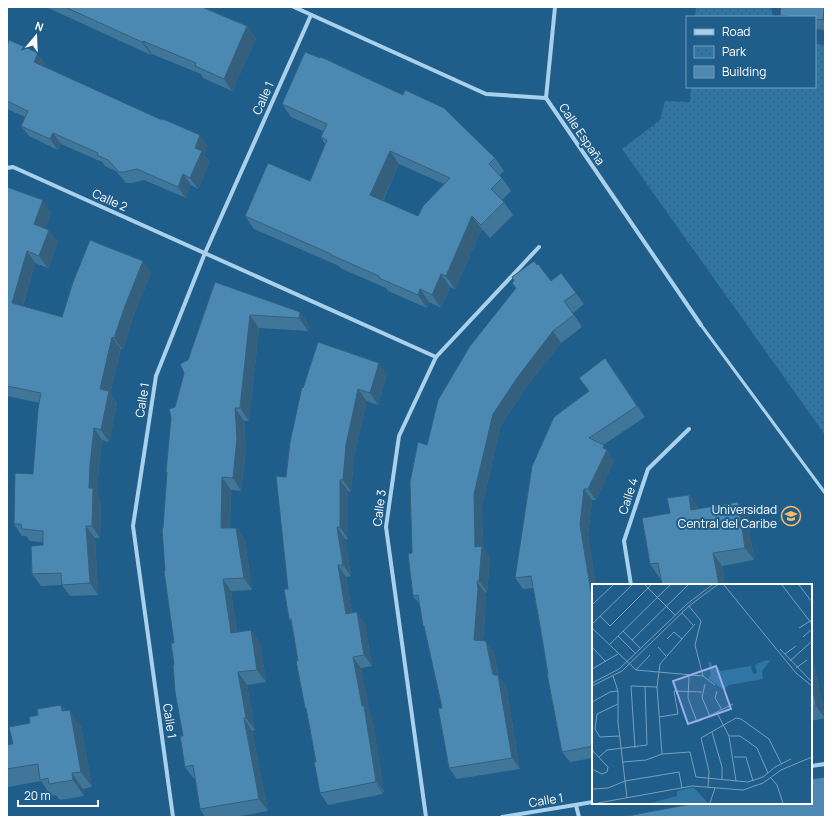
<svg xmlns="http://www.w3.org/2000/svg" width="832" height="824" font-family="Manrope,sans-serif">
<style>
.park{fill:url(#park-dots)}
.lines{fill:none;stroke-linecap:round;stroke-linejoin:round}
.lane{stroke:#aad1eb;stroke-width:3}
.street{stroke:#aad1eb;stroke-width:4}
.wall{fill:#40769a;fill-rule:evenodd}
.shaded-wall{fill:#34607d}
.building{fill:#4b89b3;stroke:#34607d;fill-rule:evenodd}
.labels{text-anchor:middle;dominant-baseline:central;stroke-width:4;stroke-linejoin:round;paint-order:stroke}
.street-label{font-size:12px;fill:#fff;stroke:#1f5d8a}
.poi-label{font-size:12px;fill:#fff;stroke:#1f5d8a;text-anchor:end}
.inset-road{fill:none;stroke:#799eb9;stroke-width:1}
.view{fill:#99afed;fill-opacity:0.15;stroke:#99afed;stroke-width:2}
.inset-edge{fill:none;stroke:#fff;stroke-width:2}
</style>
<defs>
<pattern id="park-dots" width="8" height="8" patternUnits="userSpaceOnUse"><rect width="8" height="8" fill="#2f76a5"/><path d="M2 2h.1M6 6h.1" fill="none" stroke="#3f5f74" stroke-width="1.8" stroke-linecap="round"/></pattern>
</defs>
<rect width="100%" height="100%" fill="#1f5d8a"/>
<g class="park">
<polygon points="696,7 771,7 773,17 695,17"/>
<polygon points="815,44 825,45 825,435 622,149 660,120 665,101 690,102 691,87 815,87"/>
</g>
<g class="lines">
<polyline class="lane" points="701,325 825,493"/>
<g class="street">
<polyline points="294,7 486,94 546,98 701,325"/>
<polyline points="546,98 555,7"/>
<polyline points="7,168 13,167 436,357"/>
<polyline points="631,585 624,541 648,469 689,429"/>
<polyline points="811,766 825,764"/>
<polyline points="576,805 579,817"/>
<polyline points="173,817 133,526 156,376 205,253 311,15"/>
<polyline points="426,817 386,527 399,436 436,357 539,247"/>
<polyline points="502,817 593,802"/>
</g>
</g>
<g class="wall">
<polygon points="46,7 205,7 206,8 247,26 256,39 232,91 203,78 201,74 152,54 151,55"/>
<polygon points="825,7 825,30 815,29 815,17 782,17 780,15"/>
<polygon points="7,46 46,64 44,66 208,146 204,154 210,162 198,189 191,185 186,198 144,180 132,183 126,183 116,171 105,166 102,162 61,144 58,150 29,136 21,126 25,117 7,109"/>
<path d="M282,104L495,158L504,171L500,175L511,191L502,200L504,202L513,215L490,238L482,229L455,289L450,287L441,308L429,302L427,308L388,291L386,288L340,268L339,266L254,229L245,216L310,181L325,144L321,137L323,131L291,117ZM399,164L444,184L418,216L383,201Z"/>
<polygon points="7,187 51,212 45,228 58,242 48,268 35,263 23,306 62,317 151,273 133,317 123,350 121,349 110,393 117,403 109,442 102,440 98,477 98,496 101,500 100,538 95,538 98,595 70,596 62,585 41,586 32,574 43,545 43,542 30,541 26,536 22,536 14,524 33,474 40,403 7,396"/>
<polygon points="537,265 551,281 561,273 584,304 573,313 582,327 561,343 525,389 501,425 482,506 483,547 490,558 487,592 485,593 486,600 483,641 486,641 494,653 499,678 506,686 520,769 457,779 449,768 442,708 425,628 423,626 420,605 413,596 412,553 427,445 516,288 512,283"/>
<polygon points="215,282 300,312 309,325 308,331 259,328 249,421 244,421 246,451 241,491 231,490 230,528 236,528 245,540 252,590 231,591 237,632 260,642 266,682 247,685 255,730 252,731 268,811 235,817 205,817 200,809 195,779 194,779 185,767 183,736 174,665 174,643 165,571 163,528 167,474 166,472 175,407 188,360"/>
<polygon points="605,358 645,417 603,445 614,461 596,500 592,500 588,536 596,585 593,585 593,758 570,762 562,752 540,622 539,620 533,588 523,589 515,578 589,392"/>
<polygon points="387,374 378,405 367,401 354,457 351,492 348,491 348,539 345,539 351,576 346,577 352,613 365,624 372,666 361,668 370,714 372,717 384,792 383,792 383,794 328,805 320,793 316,762 307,711 305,708 298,661 291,622 289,619 286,477 303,388"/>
<polygon points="689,495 698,507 698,508 747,514 754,560 722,566 725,585 662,585 660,577 659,577 650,564 670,513"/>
<polygon points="811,658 814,663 825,718 811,721"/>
<polygon points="65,711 81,726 92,787 83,789 84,796 60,800 56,795 51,796 41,781 8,787 7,785 7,745 13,744 30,723"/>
</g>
<g class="shaded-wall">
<polygon points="824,7 825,7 825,23 823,20"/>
<polygon points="247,26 256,39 232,91 224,79"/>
<polygon points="143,41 152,54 151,55 142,42"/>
<polygon points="38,53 46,64 42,73 34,62"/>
<polygon points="53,133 61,144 58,150 50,139"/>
<polygon points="200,135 208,146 204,154 210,162 198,189 190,178 195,148"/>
<polygon points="390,151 399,164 379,208 370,195"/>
<polygon points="183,174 191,185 186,198 178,187"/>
<polygon points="43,200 51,212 42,236 34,224"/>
<polygon points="472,216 482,229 455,289 446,276"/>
<polygon points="49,230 58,242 48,268 39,256"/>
<polygon points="27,251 35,263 20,315 12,303"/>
<polygon points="143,261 151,273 133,317 123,350 114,338 125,306"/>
<polygon points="441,274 450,287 441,308 432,295"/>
<polygon points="420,289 429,302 427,308 418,295"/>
<polygon points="300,312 309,325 308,331 299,318"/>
<polygon points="250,315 259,328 249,421 240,408"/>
<polygon points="553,331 561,343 525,389 501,425 482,506 483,547 490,558 487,592 479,581 475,547 474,494 493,414 517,378"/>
<polygon points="112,337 121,349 110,393 117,403 109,442 101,430 100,389"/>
<polygon points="379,363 387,374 378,405 370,393"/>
<polygon points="358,389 367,401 354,457 351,492 343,480 346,445"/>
<polygon points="235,408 244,421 246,451 241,491 233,478"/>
<polygon points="94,428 102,440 98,477 98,496 101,500 100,538 92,526 89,488 90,465"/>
<polygon points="604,445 614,461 596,500 588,489"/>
<polygon points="222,477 231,490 229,540 221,528"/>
<polygon points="340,480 348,491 348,539 340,527"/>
<polygon points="584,489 592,500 588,536 596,585 593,585 593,604 580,525"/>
<polygon points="689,495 698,507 700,522 691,510"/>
<polygon points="738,502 747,514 754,560 745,548"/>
<polygon points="86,526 95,538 98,595 90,583"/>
<polygon points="337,527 345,539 351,576 343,565"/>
<polygon points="236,528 245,540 252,590 244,578"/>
<polygon points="713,553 722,566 725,585 719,585"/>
<polygon points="338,565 346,577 354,626 346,614"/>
<polygon points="223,579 231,591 239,646 231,633"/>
<polygon points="477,581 485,593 486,600 482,652 474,640"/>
<polygon points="357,612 365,624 372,666 364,655"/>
<polygon points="251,630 260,642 266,682 257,670"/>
<polygon points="486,641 494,653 499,678 506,686 520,769 512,758"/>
<polygon points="353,657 361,668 370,714 372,717 384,792 376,781"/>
<polygon points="811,658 814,663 825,718 816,706 811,679"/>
<polygon points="238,672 247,685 255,730 246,718"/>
<polygon points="61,705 72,720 70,710 81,726 92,787 81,772 62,711"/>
<polygon points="244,718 252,731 268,811 259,799"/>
<polygon points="72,773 83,789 84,796 73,780"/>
<polygon points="375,781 383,792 383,794 375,782"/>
</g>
<g class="building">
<polygon points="65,7 204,7 204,8 247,26 224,79 195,66 196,63 143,41 142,42"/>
<polygon points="781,7 824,7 823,20 815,19 815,17 796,17 780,15"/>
<polygon points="9,40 38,53 34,62 162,120 163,119 200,135 195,148 202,151 190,178 183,174 178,187 137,169 124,172 119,172 108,160 97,155 98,153 53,133 50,139 21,126 28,111 7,101 7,46"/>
<path d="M305,52L320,58L321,57L403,95L405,90L444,108L495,158L489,164L502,178L491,189L504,202L481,225L472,216L446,276L441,274L432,295L420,289L418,295L379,278V276L331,255V254L245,216L268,163L310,181L327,140L321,137L327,124L282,104ZM390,151L450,178L423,206L418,216L370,195Z"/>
<polygon points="7,187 43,200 34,224 49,230 39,256 27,251 12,303 62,317 73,282 90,240 143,261 125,306 114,338 112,337 100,389 109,391 101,430 94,428 90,465 89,488 93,488 92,526 86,526 90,583 62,585 61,573 32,574 31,546 43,545 43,531 22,529 21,524 14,524 15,473 33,474 38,409 41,393 7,386"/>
<polygon points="534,261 537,265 538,264 551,281 561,273 576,293 564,301 574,315 553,331 517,378 493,414 474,494 475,547 482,546 479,581 477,581 478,589 474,640 486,641 493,675 498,675 512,758 449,768 438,708 442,708 424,626 423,626 418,595 413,596 408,554 412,553 410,482 418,442 427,445 438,400 470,346 516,288 512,283 514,281 512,277"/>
<polygon points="215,282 300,312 299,318 250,315 240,408 235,408 237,438 233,478 222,477 221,528 236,528 244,578 223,579 231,633 251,630 257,670 238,672 246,718 244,718 259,799 200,809 193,765 185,767 180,736 183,736 175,692 173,665 174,665 171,643 174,643 164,571 165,571 162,529 163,528 167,472 166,472 171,418 169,409 175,407 182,381 184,373 180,364 188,360"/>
<polygon points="318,342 379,363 370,393 358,389 346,445 343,480 340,480 340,527 337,527 343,565 338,565 346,614 357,612 364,655 353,657 362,706 364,706 376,781 375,781 375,782 320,793 314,762 316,762 306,708 305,708 296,661 298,661 291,619 289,619 284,589 288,589 276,476 286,477 290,442 302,387 303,388"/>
<polygon points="605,358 637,406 589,438 604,445 603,448 607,450 588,489 584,489 580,525 593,604 593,746 562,752 547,674 548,674 539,620 531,576 515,578 532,466 554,417 589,391 579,378"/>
<polygon points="689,495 691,510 738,502 745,548 713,553 719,585 662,585 658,563 650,564 642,518 670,513 667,498"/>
<polygon points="811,679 816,706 811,706"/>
<polygon points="61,705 62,711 70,710 81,772 72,773 73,780 49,784 48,778 40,780 38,764 7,769 7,745 13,744 9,727 30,723 29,717 38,715 37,709"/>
<polygon points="825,777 825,817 622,817 696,803 811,803 811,779"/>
</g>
<defs>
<g id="university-ring" transform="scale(1)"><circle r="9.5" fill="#1f5d8a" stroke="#fabb6a" stroke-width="1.5"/><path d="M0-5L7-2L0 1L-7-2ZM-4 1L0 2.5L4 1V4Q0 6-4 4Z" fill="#fabb6a"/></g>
</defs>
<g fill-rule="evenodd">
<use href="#university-ring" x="791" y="516"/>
</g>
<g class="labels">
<g class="street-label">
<text transform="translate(263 98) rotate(-66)">Calle 1</text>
<text transform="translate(582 134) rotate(56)">Calle España</text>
<text transform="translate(110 200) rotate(24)">Calle 2</text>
<text transform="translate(142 400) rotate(-81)">Calle 1</text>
<text transform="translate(628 496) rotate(-72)">Calle 4</text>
<text transform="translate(379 508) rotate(-83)">Calle 3</text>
<text transform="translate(170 721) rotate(82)">Calle 1</text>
<text transform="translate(546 800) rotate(-9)">Calle 1</text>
</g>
<g class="poi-label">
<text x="777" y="509">Universidad<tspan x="777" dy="14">Central del Caribe</tspan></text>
</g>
</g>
<g transform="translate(592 584)">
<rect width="220" height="220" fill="#1f5d8a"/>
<path d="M97,204H102L116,219H59L85,212V207Z" fill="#2f76a5"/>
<path d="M181,73L170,87L171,95L137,101L132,106L116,94L119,90L116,78H119L122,85L127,84L128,87L159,82L161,90L165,89L163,81L174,76L177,77Z" fill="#2f76a5"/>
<path class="inset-road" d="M53,1L83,31M132,1L204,89L220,102M190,1L220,40M207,1L220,18M0,21L21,1M97,22L109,37L103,61L111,92M90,29L101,41M8,32L18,42L59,1M0,40L40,1M0,44L44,86L111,92L123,101M207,44L220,36M31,47L49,65M26,52L44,70M211,53L220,45M75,55L82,48L90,55M40,56L96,1M17,61L78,1M0,63L14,78M66,63L74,72M188,65L219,97M193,70L204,62M198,77L220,57M204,84L215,76M0,85L26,70M44,86L58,71M21,92L26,107V138L35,214M97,92L96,114L105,138L141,120M0,99L27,85L95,20L120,1M113,100L110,113L118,133M0,102L30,87L97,22L125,1M125,107L123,114L130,126M0,118L18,108L26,107M26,120L5,130L3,145L8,153L28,152M125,129L137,152L144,197M67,133L86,130L82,107L110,108M120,148L130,183V195M137,152H148L165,164L176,189M43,164L39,102L65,103M0,166L16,183L15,188L10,190L0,185M70,170L65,103L68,80L103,40M7,173L15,166L55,161L53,102M142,173H154L161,197M31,178L54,176L70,170L98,168L104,193L156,198L171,193L183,183L199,175M179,194L185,201L191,219M116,203L117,187L109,154L144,134L149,135L177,155L189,179M0,205L16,204L33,197L87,188L90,204M6,219L100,202L151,206L171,199L189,186L220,173M118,219L123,204"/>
<path class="view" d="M124,82L139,125L96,140L81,97Z"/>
<rect width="220" height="220" class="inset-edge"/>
</g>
<rect width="832" height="824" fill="none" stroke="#ffffff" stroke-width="16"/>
<rect x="686" y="16" width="130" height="72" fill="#1f5d8a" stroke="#799eb9"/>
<rect x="694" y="29" width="20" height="6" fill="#aad1eb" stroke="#799eb9"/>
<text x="722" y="36" font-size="12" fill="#ffffff">Road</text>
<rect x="694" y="46" width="20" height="12" fill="url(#park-dots)" stroke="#799eb9"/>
<text x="722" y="56" font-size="12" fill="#ffffff">Park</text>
<rect x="694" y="66" width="20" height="12" fill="#4b89b3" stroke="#799eb9"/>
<text x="722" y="76" font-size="12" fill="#ffffff">Building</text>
<g transform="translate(36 36) rotate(19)" stroke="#1f5d8a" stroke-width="3" paint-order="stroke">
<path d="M0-3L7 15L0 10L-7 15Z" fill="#ffffff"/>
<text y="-6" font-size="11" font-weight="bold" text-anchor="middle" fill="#ffffff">N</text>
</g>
<path d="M18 800v6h80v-6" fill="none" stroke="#ffffff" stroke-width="2"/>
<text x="24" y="800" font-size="12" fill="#ffffff" stroke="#1f5d8a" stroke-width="3" paint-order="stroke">20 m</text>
</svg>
